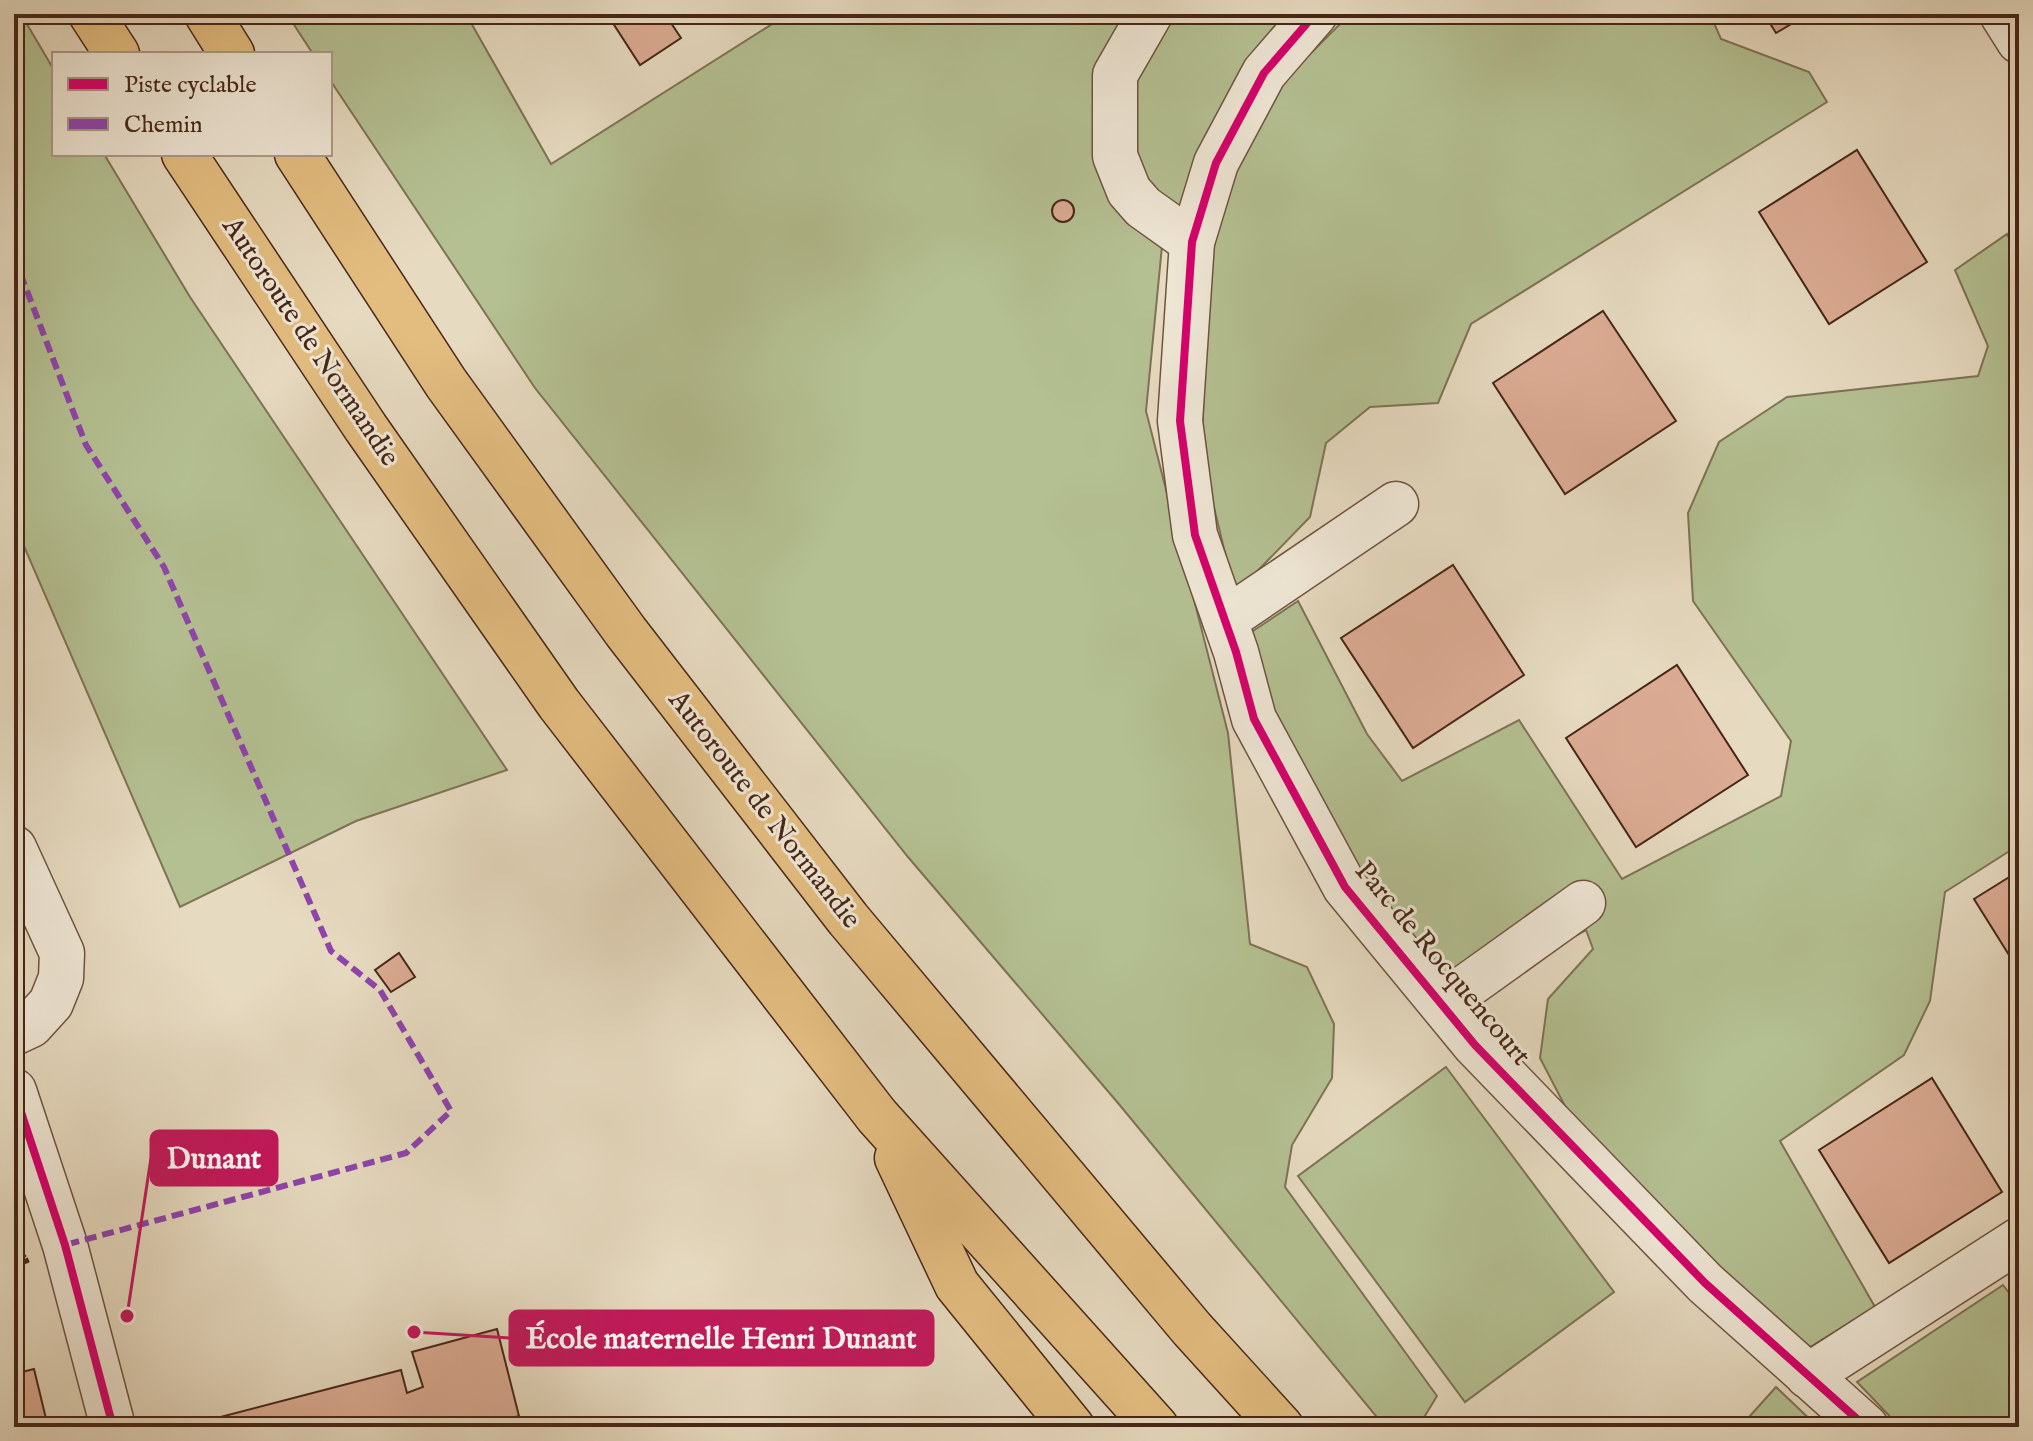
<svg xmlns="http://www.w3.org/2000/svg" width="2033" height="1441" font-family="'IM FELL English',serif">
<style>
.green{fill:#b4c092;stroke:#7e7354;stroke-width:2}
.building{fill:#dbab93;stroke:#472617;stroke-width:2}
.lines{fill:none;stroke-linecap:round;stroke-linejoin:round}
.minor-casing{stroke:#6f5341;stroke-width:47}
.highway-casing{stroke:#472617;stroke-width:47}
.path{stroke:#472617;stroke-width:5;stroke-dasharray:6 4;stroke-linecap:butt}
.minor{stroke:#efe7d6;stroke-width:44}
.highway{stroke:#e3bd80;stroke-width:44}
.quiet{stroke:#8e44ad;stroke-width:6;stroke-dasharray:12 6;stroke-linecap:butt}
.cycleway-casing{stroke:#efe7d6;stroke-width:13}
.cycleway{stroke:#d6006c;stroke-width:8}
.labels{text-anchor:middle;dominant-baseline:central;stroke-width:6;stroke-linejoin:round;paint-order:stroke}
.street-label{font-size:28px;fill:#472617;stroke:#efe7d6}
.leader{fill:none;stroke:#c2185b;stroke-width:3}
.callout-dot{fill:#c2185b;stroke:#efe7d6;stroke-width:3}
.callout{fill:#c2185b;stroke:#c2185b;stroke-width:3}
.callout-label{font-size:30px;text-anchor:middle;font-weight:bold;fill:#fff}
</style>
<rect width="100%" height="100%" fill="#e6dac0"/>
<filter id="stains"><feTurbulence type="fractalNoise" baseFrequency=".0025" numOctaves="4"/><feColorMatrix values="0 0 0 0 .2 0 0 0 0 .09 0 0 0 0 .02 0 0 0 .5 -.17"/></filter>
<radialGradient id="worn" r=".72"><stop offset=".6" stop-color="#630" stop-opacity="0"/><stop offset="1" stop-color="#630" stop-opacity=".3"/></radialGradient>
<g class="green">
<polygon points="14,14 21,14 54,70 54,154 104,154 190,297 507,770 356,821 180,907 14,523"/>
<polygon points="287,14 466,14 551,164 788,14 1296,14 1162,246 1146,411 1228,733 1250,944 1307,967 1334,1024 1332,1078 1292,1145 1285,1187 1437,1396 1418,1427 1385,1427 1118,1103 908,857 535,388 330,80 330,54 313,54"/>
<polygon points="1350,14 1710,14 1721,39 1809,72 1827,102 1471,324 1438,403 1370,407 1326,443 1310,517 1235,594 1202,458 1206,300 1221,187 1271,93"/>
<polygon points="2007,234 2019,255 2019,845 1945,892 1930,1001 1904,1055 1780,1141 1875,1307 1802,1352 1567,1110 1540,1058 1548,999 1593,949 1586,930 1456,1001 1347,868 1265,713 1250,633 1298,601 1367,734 1402,781 1519,720 1622,879 1781,796 1791,741 1693,601 1688,513 1719,442 1787,397 1978,376 1988,346 1955,270"/>
<polygon points="1446,1067 1614,1292 1465,1402 1298,1176"/>
<polygon points="2003,1285 2019,1306 2019,1427 1900,1427 1857,1382"/>
<polygon points="1776,1387 1818,1427 1740,1427"/>
</g>
<g class="building">
<polygon points="607,14 665,14 681,38 640,65"/>
<polygon points="1764,14 1808,14 1776,33"/>
<polygon points="1857,150 1927,262 1829,324 1759,212"/>
<circle cx="1063" cy="211" r="11"/>
<polygon points="1603,311 1676,421 1565,494 1493,383"/>
<polygon points="1453,565 1524,675 1413,748 1341,638"/>
<polygon points="1677,665 1748,775 1636,847 1566,738"/>
<polygon points="2019,871 2019,971 1974,899"/>
<polygon points="399,953 415,977 391,992 375,970"/>
<polygon points="1932,1078 2002,1192 1889,1263 1819,1150"/>
<polygon points="497,1329 519,1416 479,1427 182,1427 401,1370 407,1393 423,1387 412,1352"/>
<polygon points="34,1369 48,1427 14,1427 14,1374"/>
</g>
<g class="lines">
<g class="minor-casing">
<g id="minor">
<polyline points="1150,14 1115,75 1115,156 1129,191 1143,207 1192,242"/>
<polyline points="1315,14 1264,73 1216,163 1192,242 1180,421 1195,535 1236,652 1254,719 1345,887 1475,1045 1705,1283 1866,1427"/>
<polyline points="2002,14 2019,41"/>
<polyline points="1225,620 1396,504"/>
<polyline points="14,848 62,953 61,978 51,1003 31,1025 14,1033"/>
<polyline points="1442,1004 1583,903"/>
<polyline points="14,1091 65,1245 113,1427"/>
<polyline points="1808,1376 2019,1240"/>
</g>
</g>
<g class="highway-casing">
<g id="highway">
<polyline points="91,14 117,54"/>
<polyline points="207,14 232,54"/>
<polyline points="184,154 366,428 559,704 877,1116 1156,1427"/>
<polyline points="297,154 446,383 626,632 848,919 1192,1329 1281,1427"/>
<polyline points="897,1158 957,1285 1072,1427"/>
</g>
</g>
<g class="path">
<polyline points="14,1246 27,1260"/>
<polyline points="14,1266 31,1259"/>
</g>
<use href="#minor" class="minor"/>
<use href="#highway" class="highway"/>
<polyline class="quiet" points="14,257 86,445 164,567 331,951 380,990 451,1111 406,1153 65,1245"/>
<g class="cycleway-casing">
<g id="cycleway">
<polyline points="1315,14 1264,73 1216,163 1192,242 1180,421 1195,535 1236,652 1254,719 1345,887 1475,1045 1705,1283 1866,1427"/>
<polyline points="14,1091 65,1245 113,1427"/>
</g>
</g>
<use href="#cycleway" class="cycleway"/>
</g>
<g class="labels">
<g class="street-label">
<text transform="translate(310 342) rotate(56)">Autoroute de Normandie</text>
<text transform="translate(764 810) rotate(52)">Autoroute de Normandie</text>
<text transform="translate(1442 964) rotate(50)">Parc de Rocquencourt</text>
</g>
</g>
<path class="leader" d="M127 1316L151 1158M414 1332L510 1338"/>
<g class="callout-dot">
<circle cx="127" cy="1316" r="8"/>
<circle cx="414" cy="1332" r="8"/>
</g>
<g class="callout">
<rect x="151" y="1131" width="126" height="54" rx="8"/>
<rect x="510" y="1311" width="423" height="54" rx="8"/>
</g>
<g class="callout-label">
<text x="214" y="1168">Dunant</text>
<text x="721" y="1348">École maternelle Henri Dunant</text>
</g>
<rect width="2033" height="1441" fill="none" stroke="#e6dac0" stroke-width="48"/>
<rect x="16" y="16" width="2001" height="1409" fill="none" stroke="#472617" stroke-width="4"/>
<rect x="24" y="24" width="1985" height="1393" fill="none" stroke="#472617" stroke-width="2"/>
<rect x="52" y="52" width="280" height="104" fill="#efe7d6" stroke="#ac9a8a" stroke-width="2"/>
<rect x="68" y="78" width="40" height="12" fill="#d6006c" stroke="#ac9a8a" stroke-width="2"/>
<text x="124" y="92" font-size="24" fill="#472617">Piste cyclable</text>
<rect x="68" y="118" width="40" height="12" fill="#8e44ad" stroke="#ac9a8a" stroke-width="2"/>
<text x="124" y="132" font-size="24" fill="#472617">Chemin</text>
<rect width="100%" height="100%" filter="url(#stains)"/>
<rect width="100%" height="100%" fill="url(#worn)"/>
</svg>
